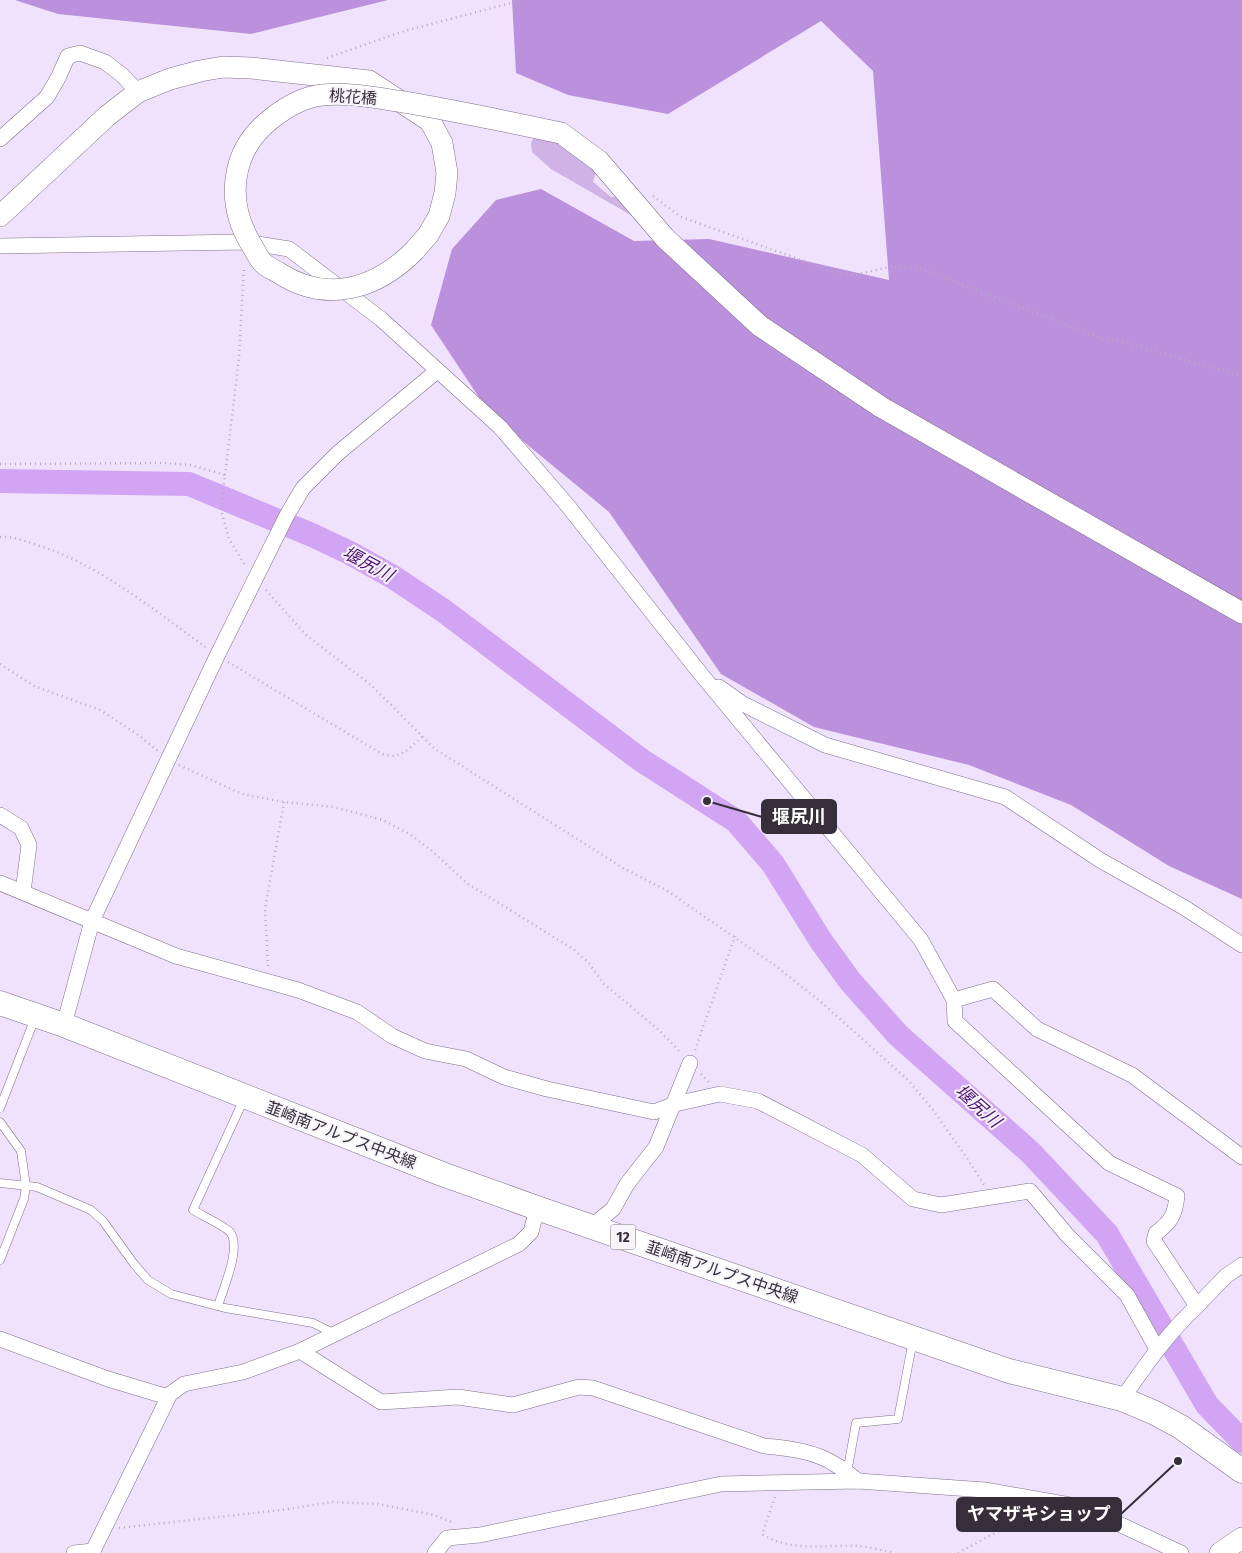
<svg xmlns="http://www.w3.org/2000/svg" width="1242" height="1553" font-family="'Fira Sans Condensed','Noto Sans JP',sans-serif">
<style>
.green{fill:#cfb2e6}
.forest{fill:#bb90dd}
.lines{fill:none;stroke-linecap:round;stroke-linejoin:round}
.river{stroke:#d1a5f3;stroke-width:24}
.lane-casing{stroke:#7d6e8b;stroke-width:9}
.street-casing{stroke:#7d6e8b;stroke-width:16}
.secondary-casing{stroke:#7d6e8b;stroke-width:22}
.primary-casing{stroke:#7d6e8b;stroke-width:25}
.path{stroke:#b7abc1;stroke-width:2.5;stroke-dasharray:1 4;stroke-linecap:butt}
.lane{stroke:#fff;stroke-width:8}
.street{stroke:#fff;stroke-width:15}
.secondary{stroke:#fff;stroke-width:21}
.primary{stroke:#fff;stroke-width:24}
.secondary-bridge-casing{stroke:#7d6e8b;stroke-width:22;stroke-linecap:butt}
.secondary-bridge{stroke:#fff;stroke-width:21}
.labels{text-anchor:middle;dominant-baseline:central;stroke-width:4;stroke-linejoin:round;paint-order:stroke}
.shield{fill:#f8f4fb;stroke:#706a75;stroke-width:1}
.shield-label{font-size:15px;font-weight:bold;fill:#362f3b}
.street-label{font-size:16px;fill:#362f3b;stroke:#f8f4fb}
.water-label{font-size:18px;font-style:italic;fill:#4f1570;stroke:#f8f4fb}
.leader{fill:none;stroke:#362f3b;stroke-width:2}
.callout-dot{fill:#362f3b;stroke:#f8f4fb;stroke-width:2}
.callout{fill:#362f3b;stroke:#362f3b;stroke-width:2}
.callout-label{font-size:18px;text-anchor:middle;font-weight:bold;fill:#fff}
</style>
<rect width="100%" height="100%" fill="#f0e2fc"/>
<polygon class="green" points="561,133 599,161 593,182 611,197 620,196 636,218 551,169 532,152 531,144 534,135"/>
<g class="forest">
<polygon points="15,0 388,0 251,34 58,14"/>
<polygon points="512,0 1242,0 1242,899 1169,866 1071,805 969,765 814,727 721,674 609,512 490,414 431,325 452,249 496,200 541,189 634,241 709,239 889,280 873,71 821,21 668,114 568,95 516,73"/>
</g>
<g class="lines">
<polyline class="river" points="0,481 189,484 312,535 350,553 393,577 444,611 641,760 736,821 773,864 821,941 850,981 898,1035 1030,1152 1107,1234 1207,1405 1242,1441"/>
<g class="lane-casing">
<g id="lane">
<polyline points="0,1108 35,1018"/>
<polyline points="0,1122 21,1151 26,1186 24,1199 0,1260"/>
<polyline points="0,1183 37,1187 91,1210 103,1221 134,1264 148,1280 171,1294 225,1308 313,1323 335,1334"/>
<path d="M218,1306C223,1289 242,1247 230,1232C225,1226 201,1215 193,1210L244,1099"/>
<polyline points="847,1473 856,1423 898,1419 913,1340"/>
</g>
</g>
<g class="street-casing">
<g id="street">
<polyline points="0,139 47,97 58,78 68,56 80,53 105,62 122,75 138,92"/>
<path d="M0,246L245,242L289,249L381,319L500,427L568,506L700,673L921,940L954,1000L955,1021L1109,1163L1177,1196C1175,1215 1171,1222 1156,1233L1154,1241L1197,1306C1167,1334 1145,1366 1122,1399"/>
<polyline points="719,687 743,704 825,745 1005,797 1100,860 1185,908 1242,945"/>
<polyline points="0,815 21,828 29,845 23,892"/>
<polyline points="0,883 176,956 298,990 357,1012 392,1036 425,1051 466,1059 504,1077 547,1089 654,1112 675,1104 720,1094 758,1101 862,1155 913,1199 941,1205 1030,1191 1067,1235 1127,1295 1157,1349"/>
<polyline points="954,1000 993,989 1037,1029 1132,1075 1242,1157"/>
<polyline points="64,1025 92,921 217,656 287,515 303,488 338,453 437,371"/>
<polyline points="592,1226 613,1209 627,1184 656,1147 690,1063"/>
<polyline points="1197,1306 1226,1276 1242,1265"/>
<polyline points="0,1339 108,1379 168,1397"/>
<path d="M300,1351L381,1402L458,1397L513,1405L579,1387L593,1388L764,1446C788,1448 815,1451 836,1465C844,1469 851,1476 858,1481"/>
<polyline points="74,1553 93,1551"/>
<polyline points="92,1553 170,1394 184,1384 243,1372 300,1351 519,1244 531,1232 537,1208"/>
<polyline points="435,1553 447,1538 480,1535 721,1484 858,1481 985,1490 1070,1505 1104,1517 1181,1553"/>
</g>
</g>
<g class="secondary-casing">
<g id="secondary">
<polyline points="561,133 599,161 665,238 760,326 881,407 1242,613"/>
<polyline points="0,216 107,116 138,92 170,79 200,71 223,67 251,68 369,81 430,121 442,143 447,173 445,193 439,216 428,235 415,250"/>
<polyline points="1220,1553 1242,1538"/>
</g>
</g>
<g class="primary-casing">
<polyline id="primary" points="0,1003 64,1025 442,1174 537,1208 1009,1371 1122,1399 1155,1413 1181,1427 1242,1471"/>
</g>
<g class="path">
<polyline points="327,58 401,32 522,0"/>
<polyline points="653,196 681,217 832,271 856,275 893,266 922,269 1103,339 1123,342 1242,376"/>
<polyline points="0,464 165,463 191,465 225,475 221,510 229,539 246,567"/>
<polyline points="225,475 239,358 244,266"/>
<path d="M0,537C13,536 24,541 37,545C101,565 153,610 207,648"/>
<polyline points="266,590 306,635 371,685 435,749 623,868 666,890 773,964 820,1001 908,1080 933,1110 969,1161 984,1185"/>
<path d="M228,662L382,754C401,760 408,749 422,737"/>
<polyline points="0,664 34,686 100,710 137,734 158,751"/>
<polyline points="179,765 242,794 284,802 334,807 383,820 411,835 432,851 468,884 573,949 588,962 604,984 660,1031 681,1053"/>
<polyline points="268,966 265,909 284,802"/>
<polyline points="695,1050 735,936"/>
<polyline points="701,1074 709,1082"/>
<path d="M775,1497L762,1534C791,1553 827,1544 860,1546C871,1547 883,1551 894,1553"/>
<polyline points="119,1528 281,1510 332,1502 378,1504 434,1515 454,1523"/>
<polyline points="958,1553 1006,1527 1036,1514"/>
</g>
<use href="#lane" class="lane"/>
<use href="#street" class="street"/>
<use href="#secondary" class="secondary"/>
<use href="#primary" class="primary"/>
<g class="secondary-bridge-casing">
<path id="secondary-bridge" d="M415,250C377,289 327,304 279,273C274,270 267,267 263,263C258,258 255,250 251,244C225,201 231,150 271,119C286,107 302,97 322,95C349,92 377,98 404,102C457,111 509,122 561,133"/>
</g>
<use href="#secondary-bridge" class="secondary-bridge"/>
</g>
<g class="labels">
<rect class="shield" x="610.5" y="1224.5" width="25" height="25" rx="4"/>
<g class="shield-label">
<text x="623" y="1237">12</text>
</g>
<g class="street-label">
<text transform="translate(353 97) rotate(4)">桃花橋</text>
<text transform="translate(341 1135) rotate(21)">韮崎南アルプス中央線</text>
<text transform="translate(722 1272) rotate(19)">韮崎南アルプス中央線</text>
</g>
<g class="water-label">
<text transform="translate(368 564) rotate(28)">堰尻川</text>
<text transform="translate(978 1106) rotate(42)">堰尻川</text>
</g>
</g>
<path class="leader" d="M707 801L762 817M1178 1461L1121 1514"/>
<g class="callout-dot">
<circle cx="707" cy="801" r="5"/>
<circle cx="1178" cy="1461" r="5"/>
</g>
<g class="callout">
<rect x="762" y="800" width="74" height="33" rx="5"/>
<rect x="957" y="1498" width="164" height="33" rx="5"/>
</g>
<g class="callout-label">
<text x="799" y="823">堰尻川</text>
<text x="1039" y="1520">ヤマザキショップ</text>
</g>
</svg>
